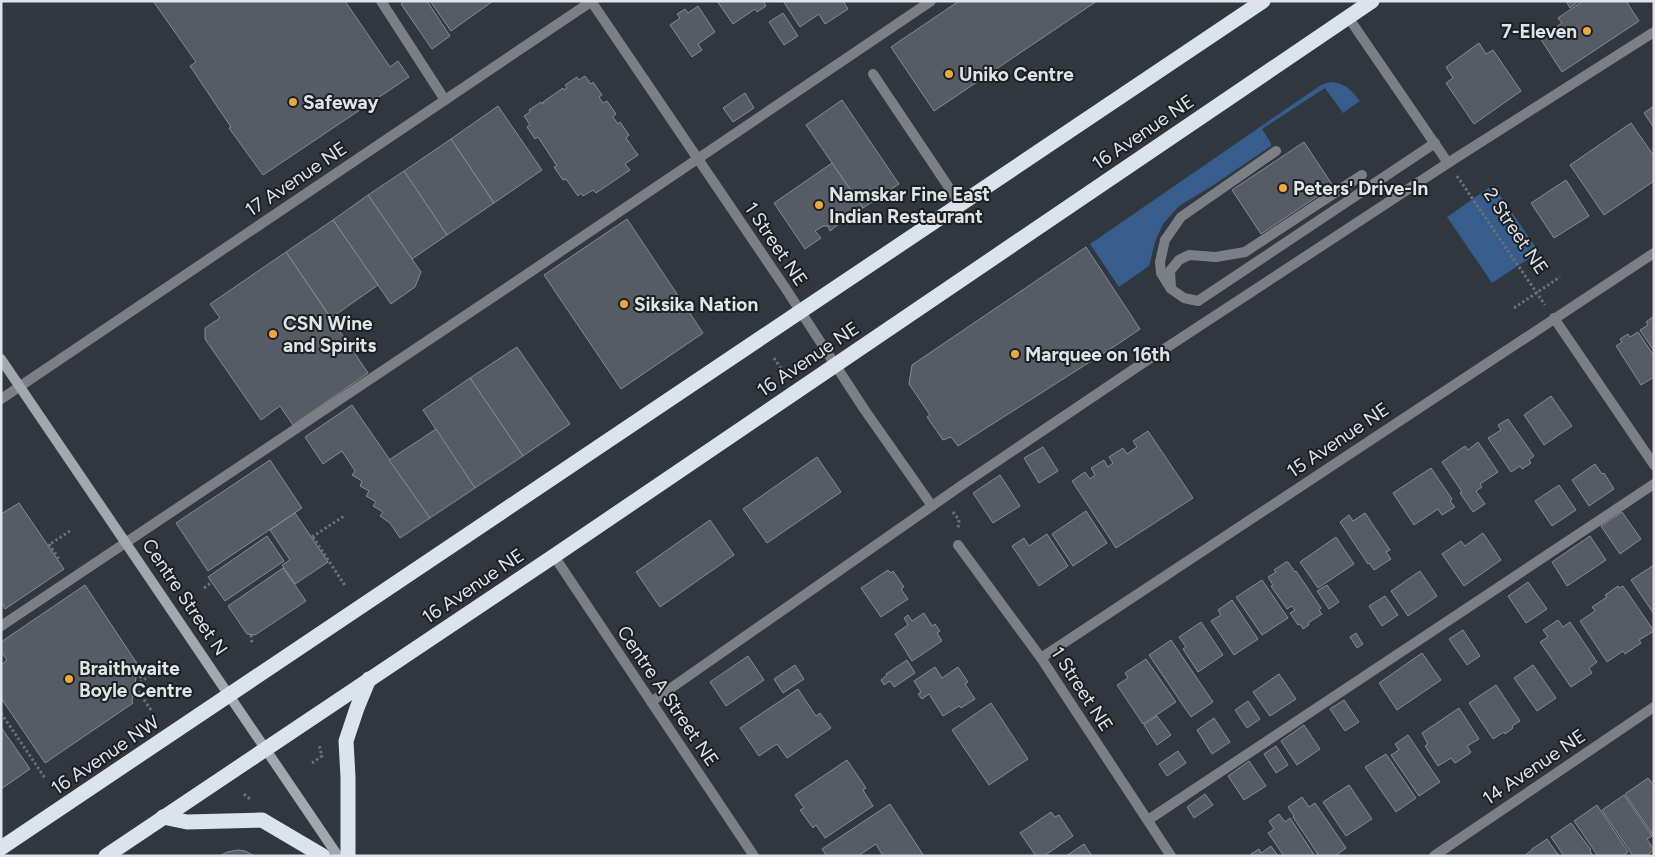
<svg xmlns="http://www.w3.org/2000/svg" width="1655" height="857" font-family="Figtree,sans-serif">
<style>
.green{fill:#365d8c}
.building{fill:#555c65;stroke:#858c96}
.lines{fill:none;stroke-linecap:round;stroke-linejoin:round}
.path{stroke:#6c7178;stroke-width:3;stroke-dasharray:2.5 2.5;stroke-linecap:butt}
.lane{stroke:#7c7f83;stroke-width:10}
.street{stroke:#7c7f83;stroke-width:10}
.secondary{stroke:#a2a8ae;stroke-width:10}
.highway{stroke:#dbe3ed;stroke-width:15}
.poi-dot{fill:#eda83c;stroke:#1c1f22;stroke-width:2}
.labels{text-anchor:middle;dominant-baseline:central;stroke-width:4;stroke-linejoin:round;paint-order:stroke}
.poi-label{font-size:19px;font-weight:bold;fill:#e0e4e9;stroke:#1c1f22;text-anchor:start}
.street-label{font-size:19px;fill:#e0e4e9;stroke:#1c1f22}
</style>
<rect width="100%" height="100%" fill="#31373f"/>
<g class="green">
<path d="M1330,82C1346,83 1351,90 1360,101L1343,113L1325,88L1262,129L1271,143V146L1212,186L1179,206L1163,224L1155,242L1149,266L1119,287L1090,244L1321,85Z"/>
<polygon points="1493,185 1539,252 1492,283 1447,217"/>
</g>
<g class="building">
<polygon points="153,1 345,1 390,67 398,61 409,77 263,175 229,128 231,127 190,66 196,62"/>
<polygon points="404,1 427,1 450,36 432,49 401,4"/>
<polygon points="430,1 493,1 451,31"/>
<polygon points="717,1 763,1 766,6 757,12 755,9 733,24"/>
<polygon points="783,1 843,1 848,9 825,24 819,14 800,27"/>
<polygon points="959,1 1097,1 934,111 891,47"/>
<polygon points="1566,1 1579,1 1570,8"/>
<polygon points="1583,1 1626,1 1639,21 1562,72 1540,38 1562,23 1558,18"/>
<polygon points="698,6 715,32 698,44 702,50 692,57 670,25 680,18 677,14 685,9 688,13"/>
<polygon points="783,13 798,36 784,45 769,22"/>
<polygon points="1479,43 1486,54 1493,50 1521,91 1474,124 1446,83 1453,78 1446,67"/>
<polygon points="585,76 591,84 593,82 602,95 599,97 603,103 607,101 616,114 613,117 618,124 620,122 629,135 626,138 638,155 625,164 630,170 596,193 593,190 583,196 581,193 578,196 566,179 563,180 554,167 557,166 538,137 535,139 527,127 530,125 524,116 530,112 529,110 541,102 543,104 543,102 563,88 564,90 567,88 565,85 577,77 579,80"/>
<polygon points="745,93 754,108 733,122 723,108"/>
<polygon points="842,100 899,184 863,208 806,125"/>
<polygon points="498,106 542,170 494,203 451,139"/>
<polygon points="1654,106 1654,128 1644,113"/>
<polygon points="1631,123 1654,156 1654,181 1604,215 1570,165"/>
<polygon points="451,139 494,203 447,235 404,171"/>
<polygon points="1304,142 1333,186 1261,234 1232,190"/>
<polygon points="832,163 863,208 849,219 844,212 836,217 835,221 839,224 830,231 828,226 823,226 815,231 821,238 805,249 774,203"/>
<polygon points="404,171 447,235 412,259 368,195"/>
<polygon points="1566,180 1589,216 1554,238 1531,203"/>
<polygon points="368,195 421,272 415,287 391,304 333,220"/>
<polygon points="627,219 703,333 621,389 544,275"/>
<polygon points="333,220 378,285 331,318 286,252"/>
<polygon points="1086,247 1140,329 1118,344 958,446 951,437 943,440 927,417 930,415 909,384 912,365"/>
<polygon points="286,252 368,373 293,425 280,406 261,420 205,339 205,328 220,318 210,304"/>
<polygon points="1654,316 1654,351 1640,330 1648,325 1646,322"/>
<polygon points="1638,332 1654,356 1654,377 1641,385 1616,346 1622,342 1620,339 1628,334 1630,337"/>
<polygon points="517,347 570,424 523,456 470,378"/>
<polygon points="470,378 523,456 475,488 423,410"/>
<polygon points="1551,396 1572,426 1544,445 1524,415"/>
<polygon points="352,405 430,518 400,538 390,523 380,516 383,512 373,506 376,502 366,496 369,491 360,486 362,481 352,475 355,471 342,451 323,464 305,437"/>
<polygon points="1508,419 1534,456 1529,460 1531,463 1522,469 1520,466 1511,472 1488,438 1501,430 1498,425"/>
<polygon points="436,429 475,488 430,518 389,460"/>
<polygon points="1148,431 1193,498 1116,548 1072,481 1085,472 1090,479 1095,475 1091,468 1104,460 1108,467 1113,463 1109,457 1123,448 1127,454 1137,447 1133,441"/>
<polygon points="1478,442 1498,472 1480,484 1482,487 1476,491 1485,504 1473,512 1460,493 1462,492 1442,462 1465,446 1468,450"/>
<polygon points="1043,447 1058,471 1039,483 1024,458"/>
<polygon points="817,457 841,492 767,543 743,509"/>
<polygon points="270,460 302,508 208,571 176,523"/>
<polygon points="1595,464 1602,474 1604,473 1614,489 1589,506 1572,480"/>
<polygon points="1431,468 1452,499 1450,501 1455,507 1442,515 1438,509 1414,525 1393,493"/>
<polygon points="1000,475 1020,506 993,523 973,493"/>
<polygon points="1559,485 1576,510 1552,526 1535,501"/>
<polygon points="19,503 64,569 5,609 1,602 1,514"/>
<polygon points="1086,511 1107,543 1073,566 1052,534"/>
<polygon points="1622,512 1641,539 1620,554 1601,526"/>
<polygon points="295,513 328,562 295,584 282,565 290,560 270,530"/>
<polygon points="1365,513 1390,550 1386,552 1391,559 1374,570 1369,563 1368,564 1340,522 1349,515 1353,521"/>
<polygon points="710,520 734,555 660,607 636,572"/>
<polygon points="1483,533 1501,560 1464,586 1442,554 1461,541 1465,546"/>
<polygon points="1047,534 1068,566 1039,586 1012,546 1024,538 1029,546"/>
<polygon points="267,536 284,561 225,601 208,577"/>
<polygon points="1590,536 1606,560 1567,586 1552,562"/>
<polygon points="1336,537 1354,564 1318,588 1300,562"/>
<polygon points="1286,562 1288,562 1295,572 1296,571 1321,608 1319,610 1322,614 1308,623 1309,625 1303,629 1300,624 1298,625 1290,613 1295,610 1292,606 1287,609 1271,586 1273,585 1268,577 1276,572 1274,570"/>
<polygon points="1654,565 1654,614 1631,580"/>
<polygon points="283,568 306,601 255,635 247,634 228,606"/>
<polygon points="888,570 891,573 893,571 904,587 901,589 908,599 881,617 861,588"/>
<polygon points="1420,571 1437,596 1408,616 1391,591"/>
<polygon points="1262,580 1288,618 1262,635 1236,597"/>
<polygon points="1528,582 1547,609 1526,623 1508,596"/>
<polygon points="85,585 140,668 137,672 132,701 133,703 45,763 1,698 1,665 7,660 1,651 1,642"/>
<polygon points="1327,585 1339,602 1329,609 1317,591"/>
<polygon points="1618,586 1619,588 1623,586 1654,631 1639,640 1641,643 1625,654 1623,651 1607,662 1580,621 1595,611 1592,607 1607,597 1605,595"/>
<polygon points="1385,596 1398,615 1382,626 1369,606"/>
<polygon points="1232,600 1258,639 1234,655 1211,621 1221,615 1218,610"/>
<polygon points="924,613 932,626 935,624 940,631 937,633 942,641 912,661 895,634 908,625 904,618 908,615 912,621"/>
<polygon points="1558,620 1563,627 1570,622 1597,662 1589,668 1592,673 1571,687 1540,642 1548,637 1543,630"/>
<polygon points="1201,622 1223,655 1198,672 1183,649 1186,647 1179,637"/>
<polygon points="1463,630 1480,656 1467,665 1449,639"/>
<polygon points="1356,633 1363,644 1357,648 1350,637"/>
<polygon points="1171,640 1213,702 1191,717 1149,655"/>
<polygon points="1422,653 1441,680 1397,710 1379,683"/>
<polygon points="748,656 764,680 726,706 710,682"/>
<polygon points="1146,659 1176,702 1143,724 1117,685 1128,678 1125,673"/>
<polygon points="907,660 915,673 894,687 890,681 884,685 881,680 887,675 886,674"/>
<polygon points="795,665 804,679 783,693 774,679"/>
<polygon points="1533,665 1556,698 1537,711 1514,678"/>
<polygon points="935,667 942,678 958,667 968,682 965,684 975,699 961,708 959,706 943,716 929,694 922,699 918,694 921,692 914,681"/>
<polygon points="1279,674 1296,699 1270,716 1253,692"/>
<polygon points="1496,685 1520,721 1512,726 1513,728 1505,734 1504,732 1493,739 1469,703"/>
<polygon points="798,689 816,716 820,713 831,728 787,758 777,744 759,756 740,728"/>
<polygon points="1344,700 1359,722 1345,731 1330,709"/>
<polygon points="1248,701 1260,719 1247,728 1235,710"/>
<polygon points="991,703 1028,759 989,785 952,730"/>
<polygon points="1459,708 1479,739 1467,746 1471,752 1469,754 1455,763 1451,758 1438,766 1425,746 1428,744 1422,733"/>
<polygon points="1157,716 1171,735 1157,745 1144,725"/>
<polygon points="1214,718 1230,742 1212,754 1197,730"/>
<polygon points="1304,725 1320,749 1297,765 1281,741"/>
<polygon points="1,727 30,769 1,789"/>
<polygon points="1408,735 1440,782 1419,796 1391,755 1399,750 1395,744"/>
<polygon points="1276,746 1288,765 1276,773 1264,754"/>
<polygon points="1178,751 1186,763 1167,776 1159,764"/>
<polygon points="1386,754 1416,798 1396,812 1365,767"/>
<polygon points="847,760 866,788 863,790 873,806 825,838 816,825 813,828 800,810 804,808 795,795"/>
<polygon points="1249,761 1266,786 1244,800 1228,776"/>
<polygon points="1648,778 1654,786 1653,835 1625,794"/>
<polygon points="1349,785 1372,819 1346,836 1323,802"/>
<polygon points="1205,794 1213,805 1194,818 1187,807"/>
<polygon points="1624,795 1652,836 1647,839 1654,850 1646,856 1633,856 1602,810"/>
<polygon points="1302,797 1309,807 1315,803 1346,848 1335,856 1319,856 1293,817 1294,816 1288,807"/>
<polygon points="890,804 924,856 883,856 876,844 858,856 827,856 822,849"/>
<polygon points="1597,805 1628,852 1623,856 1598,856 1574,821"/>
<polygon points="1051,812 1055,817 1059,815 1073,836 1044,856 1036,856 1020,833"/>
<polygon points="1279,814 1285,822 1290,818 1315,856 1284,856 1268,833 1274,829 1269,821"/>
<polygon points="1571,823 1591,850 1590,851 1593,856 1564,856 1551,837"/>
<polygon points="1547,839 1559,856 1524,856 1532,850 1532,849"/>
<polygon points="1084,844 1092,856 1066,856"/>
<polygon points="1271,846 1278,856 1252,856 1251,854 1259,849 1261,853"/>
<polygon points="238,850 245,851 255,856 220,856 227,852"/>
</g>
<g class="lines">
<g class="path">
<polyline points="1457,176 1545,305"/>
<polyline points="1514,308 1560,277"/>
<polyline points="774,358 786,376"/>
<polyline points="953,512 959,520 958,529"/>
<polyline points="312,537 344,516"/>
<polyline points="313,537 346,587"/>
<polyline points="49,544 59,559 57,560"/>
<polyline points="47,546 70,531"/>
<polyline points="204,588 212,582"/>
<polyline points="251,635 252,644"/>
<polyline points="137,672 143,680"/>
<polyline points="151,710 135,686 162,667"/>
<polyline points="1,713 45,778"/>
<polyline points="312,763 322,756 319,745"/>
<polyline points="244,794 251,800"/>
</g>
<g class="lane">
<polyline points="381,1 445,100"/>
<polyline points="873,74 960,204"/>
<polyline points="1276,151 1181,217 1165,240 1160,262 1161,273 1171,289 1184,298 1198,301 1435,143"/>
<polyline points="1171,288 1170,271 1179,260 1189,255 1216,257 1245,252 1362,175"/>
<polyline points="1,626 511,285 931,1"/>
<polyline points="651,702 962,485 1140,365 1448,163 1654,32"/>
<polyline points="1148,820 1654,484"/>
</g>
<g class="street">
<polyline points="591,1 784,286 864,409 932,506"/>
<polyline points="1348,17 1448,163"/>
<polyline points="1554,318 1654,465"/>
<polyline points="1,399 592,1"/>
<polyline points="958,545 1041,658 1171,856"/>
<polyline points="554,556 754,856"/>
<polyline points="1041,658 1654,253"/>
<polyline points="1434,856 1654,707"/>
</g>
<polyline class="secondary" points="1,359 338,856"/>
<g class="highway">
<polyline points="163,817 187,822 262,820 323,856"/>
<polyline points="1,848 1263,1"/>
<polyline points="106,856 554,556 1372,1"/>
<polyline points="348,856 348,777 346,741 357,708 369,679"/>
</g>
</g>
<g class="poi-dot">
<circle cx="1587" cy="31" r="5"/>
<circle cx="949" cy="74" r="5"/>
<circle cx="293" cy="102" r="5"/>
<circle cx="1283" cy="188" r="5"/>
<circle cx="819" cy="205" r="5"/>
<circle cx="624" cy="304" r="5"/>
<circle cx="273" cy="334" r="5"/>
<circle cx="1015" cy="354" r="5"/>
<circle cx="69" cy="679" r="5"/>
</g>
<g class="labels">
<g class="poi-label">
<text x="1577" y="31" text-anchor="end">7-Eleven</text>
<text x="959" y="74">Uniko Centre</text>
<text x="303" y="102">Safeway</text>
<text x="1293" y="188">Peters' Drive-In</text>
<text x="829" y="194">Namskar Fine East<tspan x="829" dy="22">Indian Restaurant</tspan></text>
<text x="634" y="304">Siksika Nation</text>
<text x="283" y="323">CSN Wine<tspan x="283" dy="22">and Spirits</tspan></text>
<text x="1025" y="354">Marquee on 16th</text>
<text x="79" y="668">Braithwaite<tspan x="79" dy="22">Boyle Centre</tspan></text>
</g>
<g class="street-label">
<text transform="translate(1143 132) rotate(-34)">16 Avenue NE</text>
<text transform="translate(296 179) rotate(-34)">17 Avenue NE</text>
<text transform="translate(1516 231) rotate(56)">2 Street NE</text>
<text transform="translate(776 244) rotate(56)">1 Street NE</text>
<text transform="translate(808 359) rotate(-34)">16 Avenue NE</text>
<text transform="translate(1338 440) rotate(-34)">15 Avenue NE</text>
<text transform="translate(473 586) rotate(-34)">16 Avenue NE</text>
<text transform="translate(185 597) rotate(56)">Centre Street N</text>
<text transform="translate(1082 689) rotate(57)">1 Street NE</text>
<text transform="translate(668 696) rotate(56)">Centre A Street NE</text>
<text transform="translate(105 755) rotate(-34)">16 Avenue NW</text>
<text transform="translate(1534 767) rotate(-34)">14 Avenue NE</text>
</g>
</g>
<rect width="1655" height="857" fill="none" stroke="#e0e4e9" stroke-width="5"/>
</svg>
